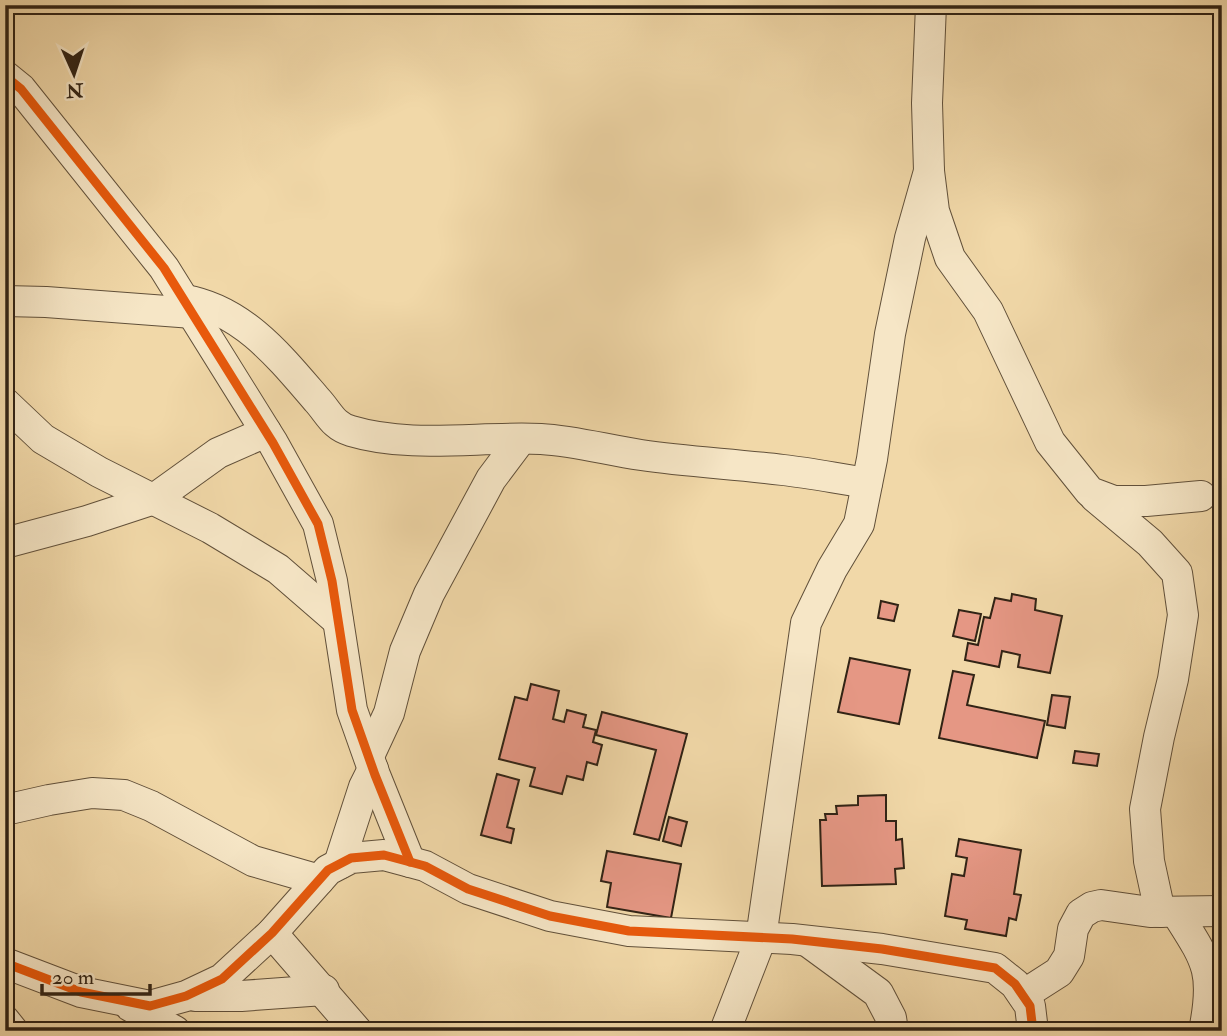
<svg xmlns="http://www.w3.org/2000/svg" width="1227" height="1036" font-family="'IM FELL Double Pica',serif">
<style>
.building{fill:#e59784;stroke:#312315;stroke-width:2}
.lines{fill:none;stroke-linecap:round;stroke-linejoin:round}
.street-casing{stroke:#61503a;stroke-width:32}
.street{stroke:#f6e6c6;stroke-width:30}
.cycleway-casing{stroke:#f6e6c6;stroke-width:13}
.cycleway{stroke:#e8590c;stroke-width:9}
</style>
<rect width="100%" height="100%" fill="#f1d8a8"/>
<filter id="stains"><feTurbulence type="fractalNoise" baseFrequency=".00286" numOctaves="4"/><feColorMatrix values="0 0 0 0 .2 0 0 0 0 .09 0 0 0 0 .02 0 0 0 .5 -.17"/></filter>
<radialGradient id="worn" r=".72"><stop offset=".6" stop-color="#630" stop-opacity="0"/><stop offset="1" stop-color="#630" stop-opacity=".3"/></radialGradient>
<g class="building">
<polygon points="1012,594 1036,599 1035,610 1062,616 1050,673 1018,667 1020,655 1002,651 999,667 965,660 968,643 978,645 984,617 990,618 995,598 1011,601"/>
<polygon points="881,601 898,605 894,621 878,618"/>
<polygon points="959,610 981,614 975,641 953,636"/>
<polygon points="850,658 910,670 899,724 838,712"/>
<polygon points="953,671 974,675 967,705 1045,721 1037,758 939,738"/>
<polygon points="531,684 559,691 553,719 564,722 567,710 586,715 583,727 596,730 593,742 602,745 597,765 587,762 583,780 567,776 562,794 530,786 535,768 499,759 515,697 527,700"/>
<polygon points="1052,695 1070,697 1065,728 1047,725"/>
<polygon points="602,712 687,734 659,840 634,834 656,750 596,735"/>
<polygon points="1075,751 1099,754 1097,766 1073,763"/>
<polygon points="497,774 519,780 507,827 514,829 511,843 481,835"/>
<polygon points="886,795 886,821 896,821 896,840 902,839 904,868 895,869 896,884 822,886 820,820 826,820 825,814 837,814 836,806 858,805 858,796"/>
<polygon points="669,817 687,822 681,846 663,841"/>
<polygon points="959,839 1021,850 1014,894 1021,895 1016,920 1009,918 1006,936 965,929 967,920 945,916 952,874 964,876 967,858 956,856"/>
<polygon points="607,851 681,864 671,918 607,907 611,883 601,881"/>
</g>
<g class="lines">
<g class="street-casing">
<g id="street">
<polyline points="931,5 927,103 929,171 934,211 950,258 988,311 1050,442 1090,492 1114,501 1146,501 1201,496"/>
<polyline points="5,76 21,89 164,268 273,443 318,524 332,581 352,710 375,775 410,862"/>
<path d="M185,300C243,310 280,357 317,400C329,413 333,426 351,431C411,449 479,436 541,439C575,441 607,450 641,455C688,462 736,464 783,470C811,473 839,479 867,483"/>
<polyline points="5,301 46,302 193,313"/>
<polyline points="5,403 43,439 99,472 210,528 278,569 338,621"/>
<polyline points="1095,497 1150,543 1177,573 1183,615 1173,679 1159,737 1145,809 1149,861 1160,912"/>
<polyline points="5,543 87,521 154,499 218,453 266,432"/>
<polyline points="369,756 389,713 405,651 429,594 491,479 521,439"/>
<polyline points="5,810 49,800 92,793 124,795 151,806 253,861 319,880"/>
<polyline points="339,864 364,787 373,769"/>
<path d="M1176,912C1207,961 1216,971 1204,1031"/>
<polyline points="272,933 357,1031"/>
<polyline points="807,941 878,993 891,1018 893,1031"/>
<polyline points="5,963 81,992 150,1006 186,996 222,979 272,933 328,870 351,858 384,855 425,866 468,889 550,916 629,931 792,939 882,949 995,968 1015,984 1030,1006 1033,1031"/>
<polyline points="1023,995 1059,972 1069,956 1073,929 1081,914 1092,907 1101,905 1150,912 1222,911"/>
<polyline points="195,996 241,996 324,990"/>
<polyline points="130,1006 175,1031"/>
<polyline points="5,1021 13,1031"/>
<polyline points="725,1031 761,938 806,623 832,569 859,524 872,459 890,334 910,238 929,171"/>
</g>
</g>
<use href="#street" class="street"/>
<g class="cycleway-casing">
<g id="cycleway">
<polyline points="5,76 21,89 164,268 273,443 318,524 332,581 352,710 375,775 410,862"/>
<polyline points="5,963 81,992 150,1006 186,996 222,979 272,933 328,870 351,858 384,855 425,866 468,889 550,916 629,931 792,939 882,949 995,968 1015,984 1030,1006 1033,1031"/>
</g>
</g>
<use href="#cycleway" class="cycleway"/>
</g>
<rect width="1227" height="1036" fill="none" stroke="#f1d8a8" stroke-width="28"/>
<rect x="7" y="7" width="1213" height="1022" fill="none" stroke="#312315" stroke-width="3.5"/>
<rect x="14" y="14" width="1199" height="1008" fill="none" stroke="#312315" stroke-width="2"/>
<g transform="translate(74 74) rotate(177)" stroke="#f6e6c6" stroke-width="5" paint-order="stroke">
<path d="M0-5L12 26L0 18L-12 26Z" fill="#312315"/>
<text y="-10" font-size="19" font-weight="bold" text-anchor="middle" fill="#312315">N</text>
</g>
<path d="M42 984v10h108v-10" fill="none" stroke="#312315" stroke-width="3.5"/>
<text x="52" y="984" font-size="21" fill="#312315" stroke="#f6e6c6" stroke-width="5" paint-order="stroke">20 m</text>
<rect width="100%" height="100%" filter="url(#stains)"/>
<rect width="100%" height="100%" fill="url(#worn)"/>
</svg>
